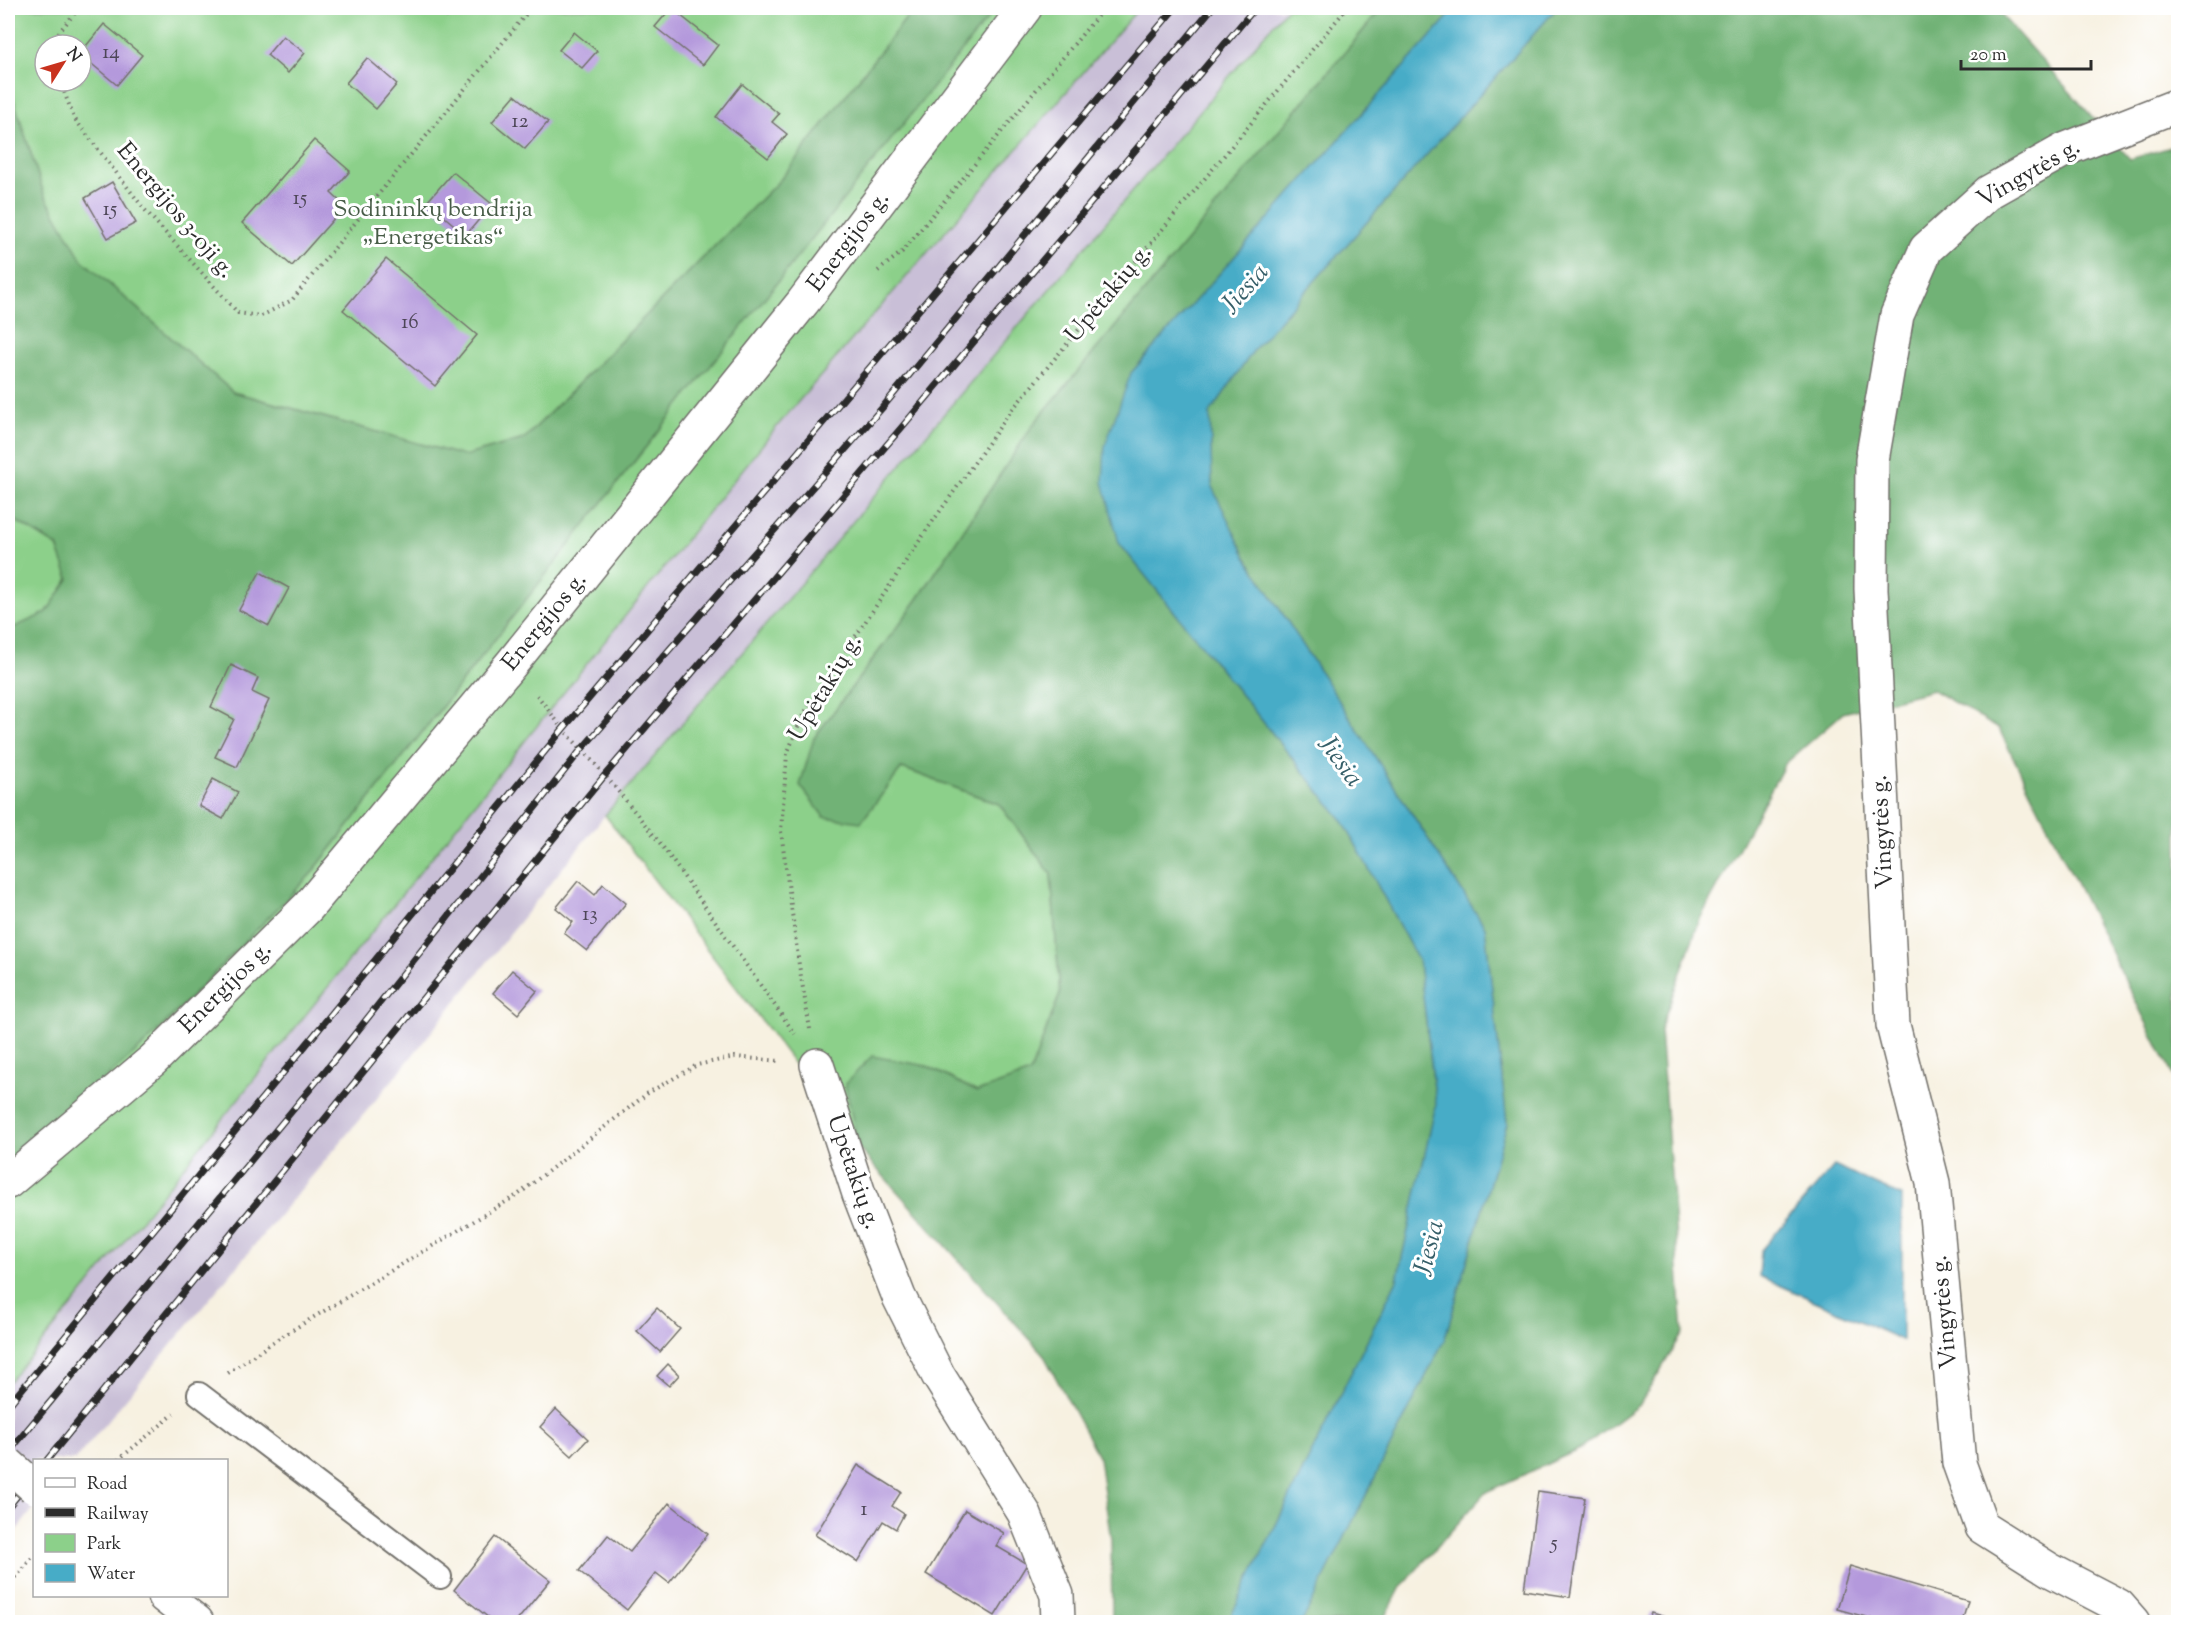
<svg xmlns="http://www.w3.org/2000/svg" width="2186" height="1630" font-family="'Sorts Mill Goudy',serif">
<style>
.industrial{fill:#c9bfd7}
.green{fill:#8cd08a;stroke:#5c7e5a;stroke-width:1.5;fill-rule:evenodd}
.forest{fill:#71b276;stroke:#4e6e50;stroke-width:1.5}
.water{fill:#47acc7;stroke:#396c79;stroke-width:1.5}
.building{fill:#b499dc}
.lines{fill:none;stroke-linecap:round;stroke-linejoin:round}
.lane-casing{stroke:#72706b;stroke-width:26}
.street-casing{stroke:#72706b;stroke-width:36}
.primary-casing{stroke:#72706b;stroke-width:36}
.path{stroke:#72706b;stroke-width:4;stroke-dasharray:1.5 4.5;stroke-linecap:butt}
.lane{stroke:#fff;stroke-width:22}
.street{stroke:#fff;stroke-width:33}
.primary{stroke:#fff;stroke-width:33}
.rail-casing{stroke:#2b2b2b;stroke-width:7}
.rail{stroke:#fff;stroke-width:4.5;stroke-dasharray:14;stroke-linecap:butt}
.primary-bridge-casing{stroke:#72706b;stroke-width:36;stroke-linecap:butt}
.primary-bridge{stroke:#fff;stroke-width:33}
.labels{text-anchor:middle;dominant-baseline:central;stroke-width:6;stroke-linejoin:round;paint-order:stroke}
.number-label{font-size:21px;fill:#4d4657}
.street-label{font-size:24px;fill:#2b2b2b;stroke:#fff}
.park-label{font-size:24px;fill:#485d48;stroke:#fff}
.water-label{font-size:26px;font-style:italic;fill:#365f69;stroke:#fff}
</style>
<rect width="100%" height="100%" fill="#fff"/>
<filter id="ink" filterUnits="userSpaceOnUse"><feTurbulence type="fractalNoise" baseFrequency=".0167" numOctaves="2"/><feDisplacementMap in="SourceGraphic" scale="12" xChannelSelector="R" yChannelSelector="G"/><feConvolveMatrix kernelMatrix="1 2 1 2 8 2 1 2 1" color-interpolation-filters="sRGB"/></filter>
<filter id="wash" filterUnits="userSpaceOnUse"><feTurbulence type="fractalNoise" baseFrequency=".008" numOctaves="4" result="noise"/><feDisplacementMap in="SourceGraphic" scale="24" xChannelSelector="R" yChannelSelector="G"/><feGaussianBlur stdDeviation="1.35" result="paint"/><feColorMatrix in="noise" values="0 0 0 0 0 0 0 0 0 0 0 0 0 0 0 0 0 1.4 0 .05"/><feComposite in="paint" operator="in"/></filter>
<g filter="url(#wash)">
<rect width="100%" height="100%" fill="#f7f1e1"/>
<polygon class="industrial" points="1139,8 1287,8 605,815 400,1071 75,1460 34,1460 34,1508 8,1541 8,1383 78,1299 779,424"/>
<g class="green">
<path d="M8,8H914L780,180L524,439L464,456L233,392L82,260L44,194L8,82ZM45,45H81V81H45Z"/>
<polygon points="994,8 1139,8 779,424 78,1299 8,1383 8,1163 146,1043 311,874 634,462"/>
<polygon points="1287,8 1382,8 1033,425 918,599 814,738 861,822 902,768 999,804 1051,874 1060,994 1030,1073 977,1092 927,1066 859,1149 605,815"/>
<polygon points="8,516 57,546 69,579 46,613 13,628 8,625"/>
</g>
<g class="forest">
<polygon points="914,8 996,8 634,462 311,874 146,1043 8,1163 8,625 13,628 46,613 69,579 57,546 8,516 8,82 44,194 82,260 233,392 464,456 524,439 780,180"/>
<polygon points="1382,8 1456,8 1131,373 1119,543 1343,821 1419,962 1436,1105 1397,1280 1228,1622 1112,1622 1111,1540 1099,1458 1043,1354 859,1149 845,1084 872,1056 927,1066 977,1092 1030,1073 1060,994 1051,874 999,804 902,768 861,822 824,817 800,785 814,738 918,599 1033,425"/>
<polygon points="1557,8 1995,8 2130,159 2178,145 2178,1086 1999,729 1933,690 1843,713 1785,764 1700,919 1660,1030 1683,1333 1640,1404 1580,1449 1486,1492 1401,1587 1383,1622 1302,1622 1445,1338 1507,1123 1485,927 1246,557 1212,487 1210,413 1256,347"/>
</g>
<g class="water">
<polygon points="1456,8 1557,8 1256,347 1210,413 1212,487 1246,557 1485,927 1507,1123 1445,1338 1302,1622 1228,1622 1397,1280 1436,1104 1419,962 1343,821 1119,543 1103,482 1105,446 1131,373"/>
<polygon points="1834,1166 1902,1196 1902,1340 1759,1276 1761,1250"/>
</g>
<g id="blocks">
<g class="building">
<polygon points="433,8 456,8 447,18"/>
<polygon points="671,8 718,45 703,65 655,27"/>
<polygon points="104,24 142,55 117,85 81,55 81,52"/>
<polygon points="574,32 597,51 582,68 559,50"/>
<polygon points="283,36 305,53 288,73 267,55"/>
<polygon points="367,58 397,84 376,109 346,83"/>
<polygon points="742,84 779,114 772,122 787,134 768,158 716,117"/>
<polygon points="515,95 548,122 525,149 492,122"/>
<polygon points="314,140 350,171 331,193 345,206 292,266 242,223"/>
<polygon points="453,172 492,204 466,235 427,202"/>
<polygon points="112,182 136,223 108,238 85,198"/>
<polygon points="386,259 477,335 435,386 343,310"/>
<polygon points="260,572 289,588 269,626 239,610"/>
<polygon points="231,665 258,678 252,692 269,700 237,767 215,757 234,719 211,707"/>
<polygon points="213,779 238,792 223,819 199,806"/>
<polygon points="578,881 595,895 603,884 626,903 587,951 564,933 573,922 556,908"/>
<polygon points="512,970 537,991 518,1014 493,993"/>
<polygon points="657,1308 680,1329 660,1352 637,1331"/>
<polygon points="668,1364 679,1375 669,1386 657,1376"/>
<polygon points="556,1409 588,1439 572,1456 540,1427"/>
<polygon points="858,1465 901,1492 892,1506 904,1514 896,1529 883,1521 858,1562 815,1535"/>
<polygon points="1538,1491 1585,1498 1570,1597 1524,1590"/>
<polygon points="669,1503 708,1534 669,1583 656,1573 627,1610 579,1571 608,1535 630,1552"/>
<polygon points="965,1510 1004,1533 996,1546 1027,1564 995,1616 926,1574"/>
<polygon points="495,1537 550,1580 516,1622 494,1622 454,1590"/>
<polygon points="1850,1566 1968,1601 1962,1622 1884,1622 1837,1609"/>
<polygon points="1651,1613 1683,1622 1648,1622"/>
</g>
</g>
</g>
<g filter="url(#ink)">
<use href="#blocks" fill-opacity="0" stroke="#72706b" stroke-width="1.5"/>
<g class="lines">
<g class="lane-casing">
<polyline id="lane" points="199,1394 440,1577"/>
</g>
<g class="street-casing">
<g id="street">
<polyline points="817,1065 859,1194 899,1297 938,1375 1024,1513 1057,1595 1058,1622"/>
<polyline points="8,1182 153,1060 308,907 512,663 803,302 1025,8"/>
<polyline points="2133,1622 2119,1606 2050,1570 1982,1527 1959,1463 1933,1183 1893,1025 1871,589 1872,460 1897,315 1926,249 1989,192 2066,149 2178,105"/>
</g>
</g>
<g class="primary-casing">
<polyline id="primary" points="164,1596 197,1622"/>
</g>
<g class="path">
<polyline points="57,45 59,32 79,8"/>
<polyline points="60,81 74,118 145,210 238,313 261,316 292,300 531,8"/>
<polyline points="878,271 902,252 1104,8"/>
<polyline points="537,695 563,729 605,775 660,843 795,1034"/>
<polyline points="810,1029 799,965 781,831 787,754 803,715 926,531 1011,411 1347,8"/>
<polyline points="228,1373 279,1338 519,1194 648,1093 697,1065 735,1057 780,1061"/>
<polyline points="118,1460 174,1414"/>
<polyline points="8,1587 34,1555"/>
</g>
<use href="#lane" class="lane"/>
<use href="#street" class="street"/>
<use href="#primary" class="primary"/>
<g class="rail-casing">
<g id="rail">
<polyline points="8,1406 311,1039 563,729 1175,8"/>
<polyline points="8,1453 335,1059 581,750 882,408 1212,8"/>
<polyline points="47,1460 605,775 902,427 1255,8"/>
<polyline points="8,1507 34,1475"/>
</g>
</g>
<use href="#rail" class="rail"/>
<g class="primary-bridge-casing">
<polyline id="primary-bridge" points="8,1464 34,1487"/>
</g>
<use href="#primary-bridge" class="primary-bridge"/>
</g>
</g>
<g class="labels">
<g class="number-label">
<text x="111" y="53">14</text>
<text x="520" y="122">12</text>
<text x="300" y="199">15</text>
<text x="110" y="210">15</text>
<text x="410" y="323">16</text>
<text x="590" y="915">13</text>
<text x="864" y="1510">1</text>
<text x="1554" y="1544">5</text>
</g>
<g class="street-label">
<text transform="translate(2029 174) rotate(-30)">Vingytės g.</text>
<text transform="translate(175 211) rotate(50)">Energijos 3-oji g.</text>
<text transform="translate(849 242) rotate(-53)">Energijos g.</text>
<text transform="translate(1109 294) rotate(-50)">Upėtakių g.</text>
<text transform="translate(545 622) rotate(-51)">Energijos g.</text>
<text transform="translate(826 688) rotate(-59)">Upėtakių g.</text>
<text transform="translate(1883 832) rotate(-93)">Vingytės g.</text>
<text transform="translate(226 988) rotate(-45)">Energijos g.</text>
<text transform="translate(853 1172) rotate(71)">Upėtakių g.</text>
<text transform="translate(1945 1312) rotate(-95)">Vingytės g.</text>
</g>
<g class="park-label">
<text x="433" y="210">Sodininkų bendrija<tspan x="433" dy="28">„Energetikas“</tspan></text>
</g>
<g class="water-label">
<text transform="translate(1246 289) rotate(-48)">Jiesia</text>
<text transform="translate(1340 762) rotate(54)">Jiesia</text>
<text transform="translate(1430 1248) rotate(-76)">Jiesia</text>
</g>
</g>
<rect width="2186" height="1630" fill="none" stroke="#fff" stroke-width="30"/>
<rect x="33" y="1459" width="195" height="138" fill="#ffffff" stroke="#aaaaaa" stroke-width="1.5"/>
<rect x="45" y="1478" width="30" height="9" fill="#ffffff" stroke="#aaaaaa" stroke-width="1.5"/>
<text x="87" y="1489" font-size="18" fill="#2b2b2b">Road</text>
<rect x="45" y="1508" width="30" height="9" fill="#2b2b2b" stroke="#aaaaaa" stroke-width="1.5"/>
<text x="87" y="1519" font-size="18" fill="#2b2b2b">Railway</text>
<rect x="45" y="1534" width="30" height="18" fill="#8cd08a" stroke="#aaaaaa" stroke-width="1.5"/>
<text x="87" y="1549" font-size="18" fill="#2b2b2b">Park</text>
<rect x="45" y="1564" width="30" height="18" fill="#47acc7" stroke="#aaaaaa" stroke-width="1.5"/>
<text x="87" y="1579" font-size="18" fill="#2b2b2b">Water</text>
<g transform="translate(63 63) rotate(53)"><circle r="28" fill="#ffffff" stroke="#aaaaaa" stroke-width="1.5"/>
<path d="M0-4.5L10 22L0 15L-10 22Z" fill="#c8321e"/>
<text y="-9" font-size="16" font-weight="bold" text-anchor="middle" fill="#2b2b2b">N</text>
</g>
<path d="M1961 60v9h130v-9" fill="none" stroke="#2b2b2b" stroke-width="3"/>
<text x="1970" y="60" font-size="18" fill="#2b2b2b" stroke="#ffffff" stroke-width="4.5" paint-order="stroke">20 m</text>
</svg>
